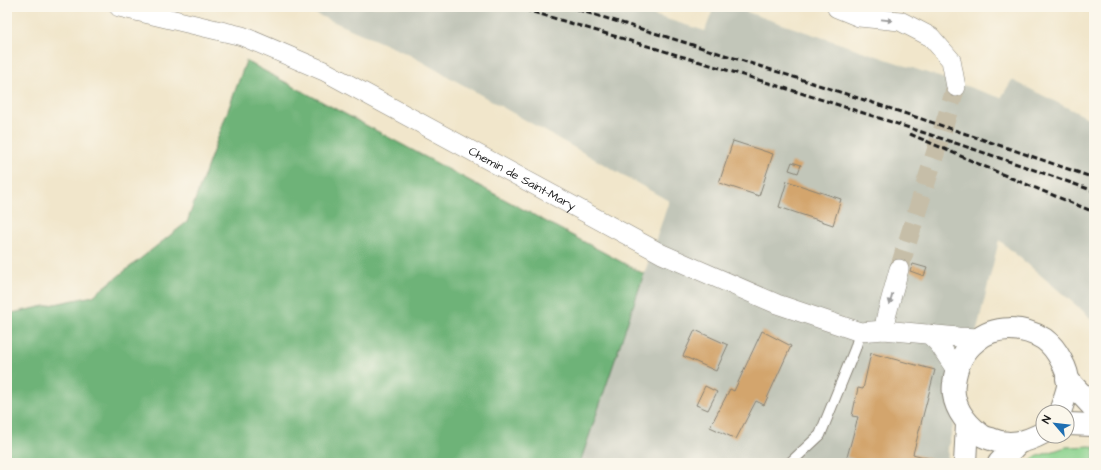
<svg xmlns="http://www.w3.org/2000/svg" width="1101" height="470" font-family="'Architects Daughter',sans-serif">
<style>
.industrial{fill:#c2c6b9}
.green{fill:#89d18c;stroke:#527654}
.forest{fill:#6eb378;stroke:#45684a}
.building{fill:#d3a56d}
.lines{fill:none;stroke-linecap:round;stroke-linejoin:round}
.minor-tunnel{stroke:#c6bea8;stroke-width:19;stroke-dasharray:19 10;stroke-linecap:butt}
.service-casing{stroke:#868174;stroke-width:12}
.minor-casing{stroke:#868174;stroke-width:20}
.tertiary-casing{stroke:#868174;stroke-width:24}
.service{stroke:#fff;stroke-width:10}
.minor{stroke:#fff;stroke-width:19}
.tertiary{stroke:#fff;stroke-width:22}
.rail{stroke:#1c1c1c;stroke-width:3;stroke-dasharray:6 3;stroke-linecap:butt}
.oneway{fill:#999}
.labels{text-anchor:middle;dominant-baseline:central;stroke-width:3;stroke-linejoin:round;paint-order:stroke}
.street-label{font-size:12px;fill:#1c1c1c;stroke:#fbf7ec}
</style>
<rect width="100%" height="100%" fill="#fbf7ec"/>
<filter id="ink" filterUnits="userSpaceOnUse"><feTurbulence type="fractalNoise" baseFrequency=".025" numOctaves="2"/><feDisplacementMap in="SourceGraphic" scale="8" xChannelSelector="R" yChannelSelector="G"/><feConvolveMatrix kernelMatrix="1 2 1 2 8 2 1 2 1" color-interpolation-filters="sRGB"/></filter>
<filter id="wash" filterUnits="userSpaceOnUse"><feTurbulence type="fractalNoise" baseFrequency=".012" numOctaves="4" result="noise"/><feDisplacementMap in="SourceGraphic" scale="16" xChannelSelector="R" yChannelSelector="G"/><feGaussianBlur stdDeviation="0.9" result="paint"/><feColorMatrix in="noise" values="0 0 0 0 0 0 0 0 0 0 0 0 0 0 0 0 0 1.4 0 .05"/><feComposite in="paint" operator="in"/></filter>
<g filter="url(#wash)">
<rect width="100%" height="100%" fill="#f1e6cb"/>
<polygon class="industrial" points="300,7 627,7 705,31 714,7 732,7 1001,98 1012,80 1094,121 1094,322 1083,311 999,240 948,447 947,463 580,463 669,201 410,55"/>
<polygon class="green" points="1091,446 1094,447 1094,463 1027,463 1035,457 1066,447"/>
<polygon class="forest" points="246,61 644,274 580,463 7,463 7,314 93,296 187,222"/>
<g id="blocks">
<g class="building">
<polygon points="733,141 773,154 759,196 719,183"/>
<polygon points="792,162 801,165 798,173 789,170"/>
<polygon points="787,181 841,199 833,225 779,207"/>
<polygon points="913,264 927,268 924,276 910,271"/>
<polygon points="695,330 728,345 716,371 683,356"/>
<polygon points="762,331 791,346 764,405 756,401 736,439 710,427 730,389 734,391"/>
<polygon points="871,353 935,370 913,454 937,461 936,463 853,463 854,459 847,457 858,417 852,416 858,388 863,389"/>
<polygon points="705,386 717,392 708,410 696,405"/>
</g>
</g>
</g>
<g filter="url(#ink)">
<use href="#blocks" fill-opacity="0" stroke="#868174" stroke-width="1"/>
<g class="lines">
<polyline class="minor-tunnel" points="899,269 956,87"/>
<g class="service-casing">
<polyline id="service" points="790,463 820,435 855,349 860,332"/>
</g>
<g class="minor-casing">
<g id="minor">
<path id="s1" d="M119,7L242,36L324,71L662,254L777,304L860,332L884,330L958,337L980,338"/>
<polyline points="837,7 837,8 859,17 900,21 931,37 951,60 956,87"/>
<polyline points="884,330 886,317 899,269"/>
<polyline points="929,334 939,344 956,370"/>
</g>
</g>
<g class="tertiary-casing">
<g id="tertiary">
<polyline points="1067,379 1094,408"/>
<polyline points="1067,424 1094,425"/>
<path d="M1043,433C1026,442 1009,447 991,439C987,438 983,437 980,434C964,422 951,404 954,383C956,366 962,352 976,341C994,325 1024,326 1044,339C1051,344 1057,352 1061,360C1065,367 1069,377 1068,386C1067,393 1062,405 1060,412"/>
<polyline points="965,463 967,424"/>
<polyline points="999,463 1018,443"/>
</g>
</g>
<use href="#service" class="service"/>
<use href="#minor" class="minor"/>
<use href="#tertiary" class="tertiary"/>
<g class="rail">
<path d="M516,7C710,64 904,123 1094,191"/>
<path d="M569,7C745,60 920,117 1094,178"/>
<polyline points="910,134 1011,178 1094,212"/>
</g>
</g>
<defs><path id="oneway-solid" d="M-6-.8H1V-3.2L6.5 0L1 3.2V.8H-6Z"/></defs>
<g class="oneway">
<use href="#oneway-solid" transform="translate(887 20) rotate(6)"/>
<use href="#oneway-solid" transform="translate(891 299) rotate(105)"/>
</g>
</g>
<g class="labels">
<g class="street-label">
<text stroke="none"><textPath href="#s1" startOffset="441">Chemin de Saint-Mary</textPath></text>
</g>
</g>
<rect width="1101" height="470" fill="none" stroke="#fbf7ec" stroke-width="24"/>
<g transform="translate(1055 424) rotate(298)"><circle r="19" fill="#fbf7ec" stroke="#a29f99"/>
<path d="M0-3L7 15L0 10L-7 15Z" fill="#1f6fb2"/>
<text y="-6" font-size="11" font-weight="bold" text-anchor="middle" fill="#1c1c1c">N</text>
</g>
</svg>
